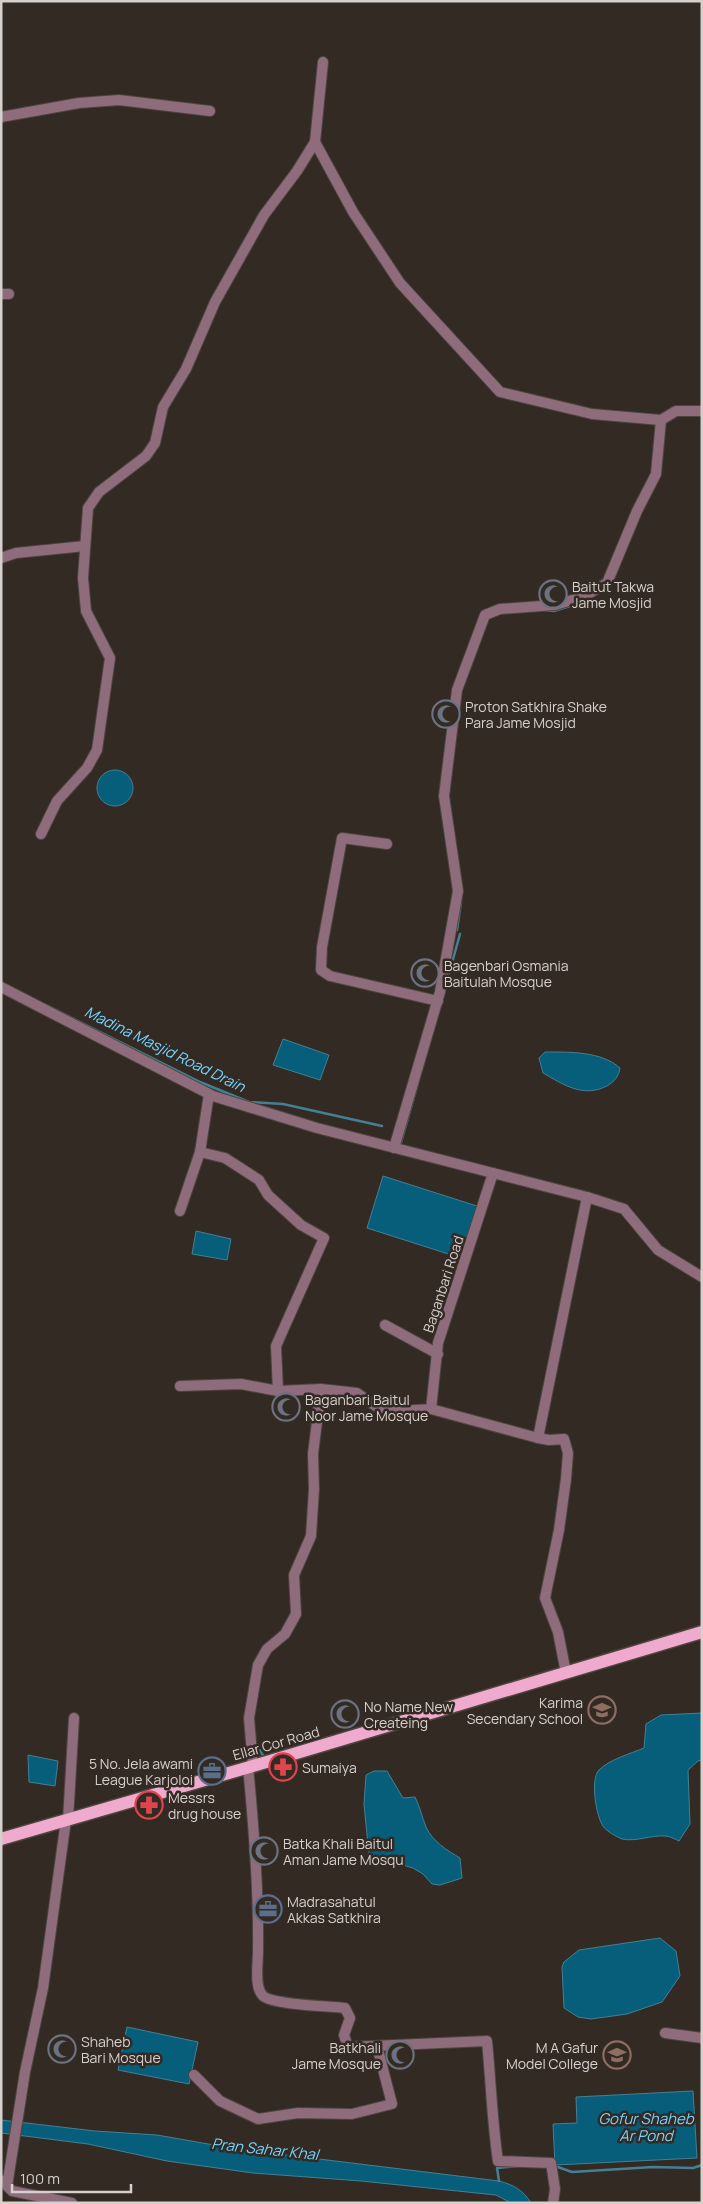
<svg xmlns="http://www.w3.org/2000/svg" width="703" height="2204" font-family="Manrope,sans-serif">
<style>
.water{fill:#065e7b;stroke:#448093}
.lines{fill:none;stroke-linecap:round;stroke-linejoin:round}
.stream{stroke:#448093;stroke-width:2.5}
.minor-casing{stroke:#4e453f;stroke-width:12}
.major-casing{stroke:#4e453f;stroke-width:15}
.minor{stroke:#8e6c7c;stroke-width:10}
.major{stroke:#efaacd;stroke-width:12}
.labels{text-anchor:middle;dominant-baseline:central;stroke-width:5;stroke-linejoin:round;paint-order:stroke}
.poi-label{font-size:14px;fill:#d6d0cc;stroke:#342a24;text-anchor:start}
.street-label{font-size:14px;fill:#d6d0cc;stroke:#342a24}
.water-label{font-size:15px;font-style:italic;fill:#72d4ff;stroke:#342a24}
</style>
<rect width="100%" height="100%" fill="#342a24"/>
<g class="water">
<circle cx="115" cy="788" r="18"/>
<polygon points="283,1039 329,1055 320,1080 273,1065"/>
<path d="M545,1052C569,1052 601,1051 620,1068C619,1076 614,1082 607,1086C583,1098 564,1085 543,1073L539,1058Z"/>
<polygon points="383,1176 480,1207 464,1259 367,1228"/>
<polygon points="196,1231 231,1239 227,1260 192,1254"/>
<path d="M702,1713V1760L698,1761L688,1770L690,1824L679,1841C675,1839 669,1836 665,1836C650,1835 637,1842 622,1839C617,1837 606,1831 603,1826C596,1816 590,1779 599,1770C610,1759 630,1754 644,1748L646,1724L661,1715Z"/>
<polygon points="28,1755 58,1761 55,1786 29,1782"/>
<path d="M374,1771H387L403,1798L415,1797C420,1807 422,1817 426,1827C432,1841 448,1851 460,1858L462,1878L440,1885L432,1884L423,1874L413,1868L369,1855L364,1804L366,1775Z"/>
<polygon points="660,1938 676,1951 680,1976 662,2002 627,2014 591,2019 578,2017 564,2008 562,1967 564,1962 579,1950"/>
<polygon points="127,2027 198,2042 189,2084 118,2070"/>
<polygon points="693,2091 697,2158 555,2165 553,2124 577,2123 576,2097"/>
<path d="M1,2120L95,2131L157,2135L237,2149L499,2181C514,2185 523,2190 531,2203H511L496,2195L361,2181L253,2173L167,2161L88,2144L1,2133Z"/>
</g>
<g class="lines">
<g class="stream">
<polyline points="544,610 554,611 570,606"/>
<polyline points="457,930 461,902"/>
<polyline points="447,981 460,934"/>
<polyline points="44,1004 200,1082 249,1102 283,1104 382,1126"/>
<polyline points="400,1146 418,1083"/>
<polyline points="255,1742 265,1759"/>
<polyline points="555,2166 572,2172 653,2167 693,2168 702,2165"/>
<polyline points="499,2181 497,2168 520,2166"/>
</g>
<g class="minor-casing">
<g id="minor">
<polyline points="1,117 79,103 119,100 210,111"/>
<polyline points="315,142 353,212 400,283 500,392 592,414 661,420"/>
<polyline points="1,294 9,294"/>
<polyline points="1,558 16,553 85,546"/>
<polyline points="41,834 57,801 87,768 97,750 110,658 86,611 83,578 88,508 99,492 146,456 155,443 163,407 186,369 215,302 264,215 297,171 315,142 323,62"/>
<polyline points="387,844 342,838 322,947 321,970 330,976 438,1001"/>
<polyline points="1,987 213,1096 317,1128 587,1197 624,1209 658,1250 702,1277"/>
<polyline points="394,1148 440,992 458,891 444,796 457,690 485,615 500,609 555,605 583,597 607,583 637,511 656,474 661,420 676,411 702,411"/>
<polyline points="200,1152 209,1094"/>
<polyline points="180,1211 200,1152 225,1158 259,1180 268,1195 301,1225 324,1238 276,1346 278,1391"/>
<polyline points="385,1325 438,1354"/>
<polyline points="180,1386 241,1384 278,1391 321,1389 313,1454 314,1489 311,1536 294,1575 296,1614 285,1634 267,1649 258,1665 249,1718 253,1766"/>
<polyline points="321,1389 357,1393 384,1412 431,1409 438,1343 493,1173"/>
<polyline points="431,1409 538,1438 549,1440 564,1439 568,1453 566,1479 559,1530 545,1598 558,1632 566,1673"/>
<polyline points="538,1438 587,1197"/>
<path d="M248,1767C254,1828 259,1890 258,1952C258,1964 254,1987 263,1996C274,2005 329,2006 345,2008L350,2018L344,2035L348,2047L487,2041C491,2082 492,2121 498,2161L551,2163L555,2189L553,2203"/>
<polyline points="68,1820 74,1718"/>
<polyline points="665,2033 702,2038"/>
<polyline points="194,2075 220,2101 258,2119 298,2113 352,2114 392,2104 377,2046"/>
<polyline points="8,2180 25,2072 43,1988 66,1820"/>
<polyline points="2,2181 8,2180 7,2186 12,2191 72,2203"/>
</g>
</g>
<g class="major-casing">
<polyline id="major" points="1,1839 253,1766 702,1632"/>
</g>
<use href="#minor" class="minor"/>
<use href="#major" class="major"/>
</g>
<defs>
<g id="mosque-ring" transform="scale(1.4375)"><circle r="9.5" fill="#342a24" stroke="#6b7280" stroke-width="1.5"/><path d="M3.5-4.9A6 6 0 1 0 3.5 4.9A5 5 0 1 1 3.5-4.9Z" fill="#6b7280"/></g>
<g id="school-ring" transform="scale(1.4375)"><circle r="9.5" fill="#342a24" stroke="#8d6e63" stroke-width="1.5"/><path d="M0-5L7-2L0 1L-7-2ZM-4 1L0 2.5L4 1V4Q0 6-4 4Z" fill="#8d6e63"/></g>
<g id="pharmacy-ring" transform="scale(1.4375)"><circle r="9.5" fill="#342a24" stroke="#e0444e" stroke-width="1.5"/><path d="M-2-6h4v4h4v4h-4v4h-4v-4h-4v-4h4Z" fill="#e0444e"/></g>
<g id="office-ring" transform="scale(1.4375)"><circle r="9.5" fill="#342a24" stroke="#5c6f8a" stroke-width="1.5"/><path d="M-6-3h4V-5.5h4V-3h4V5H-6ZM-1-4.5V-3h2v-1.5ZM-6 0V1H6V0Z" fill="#5c6f8a"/></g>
<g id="university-ring" transform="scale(1.4375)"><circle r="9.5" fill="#342a24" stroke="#8d6e63" stroke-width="1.5"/><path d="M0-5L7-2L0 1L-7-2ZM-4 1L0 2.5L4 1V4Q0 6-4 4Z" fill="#8d6e63"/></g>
</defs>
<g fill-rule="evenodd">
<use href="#mosque-ring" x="553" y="594"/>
<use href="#mosque-ring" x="446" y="714"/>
<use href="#mosque-ring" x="425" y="973"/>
<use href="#mosque-ring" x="286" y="1407"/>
<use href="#school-ring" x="602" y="1710"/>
<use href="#mosque-ring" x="345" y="1714"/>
<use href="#pharmacy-ring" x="283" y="1767"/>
<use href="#office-ring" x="212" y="1771"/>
<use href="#pharmacy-ring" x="149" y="1805"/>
<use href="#mosque-ring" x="264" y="1851"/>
<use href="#office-ring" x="268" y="1909"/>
<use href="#mosque-ring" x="62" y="2049"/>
<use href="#mosque-ring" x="400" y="2055"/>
<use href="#university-ring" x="617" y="2055"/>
</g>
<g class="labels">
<g class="poi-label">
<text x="572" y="586">Baitut Takwa<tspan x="572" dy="16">Jame Mosjid</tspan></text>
<text x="465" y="706">Proton Satkhira Shake<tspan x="465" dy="16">Para Jame Mosjid</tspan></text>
<text x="444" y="965">Bagenbari Osmania<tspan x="444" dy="16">Baitulah Mosque</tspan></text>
<text x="305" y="1399">Baganbari Baitul<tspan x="305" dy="16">Noor Jame Mosque</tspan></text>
<text x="583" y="1702" text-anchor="end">Karima<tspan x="583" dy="16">Secendary School</tspan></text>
<text x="364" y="1706">No Name New<tspan x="364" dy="16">Createing</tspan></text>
<text x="193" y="1763" text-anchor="end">5 No. Jela awami<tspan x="193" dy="16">League Karjoloi</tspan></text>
<text x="302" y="1767">Sumaiya</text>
<text x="168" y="1797">Messrs<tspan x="168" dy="16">drug house</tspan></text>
<text x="283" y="1843">Batka Khali Baitul<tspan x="283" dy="16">Aman Jame Mosqu</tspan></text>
<text x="287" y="1901">Madrasahatul<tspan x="287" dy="16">Akkas Satkhira</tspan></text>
<text x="81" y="2041">Shaheb<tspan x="81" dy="16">Bari Mosque</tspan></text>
<text x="381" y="2047" text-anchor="end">Batkhali<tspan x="381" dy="16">Jame Mosque</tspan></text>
<text x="598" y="2047" text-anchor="end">M A Gafur<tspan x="598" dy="16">Model College</tspan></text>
</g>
<g class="street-label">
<text transform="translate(443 1284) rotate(-72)">Baganbari Road</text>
<text transform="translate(276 1743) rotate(-16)">Ellar Cor Road</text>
</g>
<g class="water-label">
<text transform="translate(165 1049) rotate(26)">Madina Masjid Road Drain</text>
<text x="646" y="2118">Gofur Shaheb<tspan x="646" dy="17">Ar Pond</tspan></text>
<text transform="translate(265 2149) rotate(6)">Pran Sahar Khal</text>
</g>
</g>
<rect width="703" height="2204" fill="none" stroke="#d6d0cc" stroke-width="5"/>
<path d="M12 2184v8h119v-8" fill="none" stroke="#d6d0cc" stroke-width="2.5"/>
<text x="20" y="2184" font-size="15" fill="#d6d0cc" stroke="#342a24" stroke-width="4" paint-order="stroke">100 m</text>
</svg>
